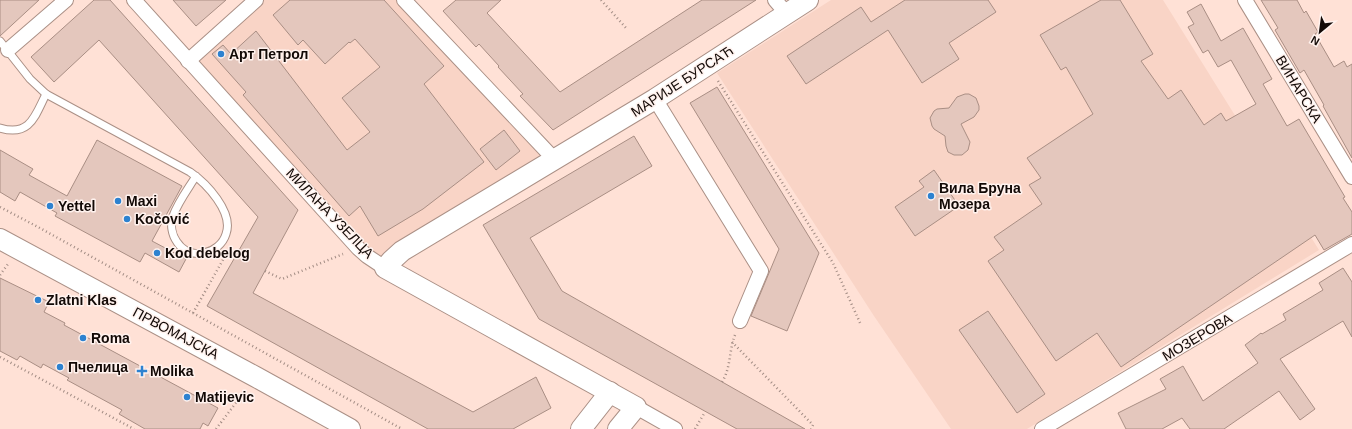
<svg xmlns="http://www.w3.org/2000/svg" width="1352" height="429" font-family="Arial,sans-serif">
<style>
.built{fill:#f9d4c6}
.building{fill:#e4c7bd;stroke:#a98e84}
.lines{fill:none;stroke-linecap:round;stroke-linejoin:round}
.lane-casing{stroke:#ab9086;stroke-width:9}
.street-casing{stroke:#ab9086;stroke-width:16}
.secondary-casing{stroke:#ab9086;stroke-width:22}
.path{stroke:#a28c84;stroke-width:2.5;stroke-dasharray:1 3;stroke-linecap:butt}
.lane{stroke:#fff;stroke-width:7}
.street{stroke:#fff;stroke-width:14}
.secondary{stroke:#fff;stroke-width:20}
.poi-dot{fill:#2d82d0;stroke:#fff2ee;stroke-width:1.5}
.labels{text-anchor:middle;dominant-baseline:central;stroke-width:3;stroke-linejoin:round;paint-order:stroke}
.poi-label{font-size:14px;font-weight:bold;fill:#120906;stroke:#fff2ee;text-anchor:start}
.street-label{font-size:14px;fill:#120906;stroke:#fff2ee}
</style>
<rect width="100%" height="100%" fill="#ffe1d6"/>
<g class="built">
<polygon points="256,0 404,0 555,160 385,268 188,61"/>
<polygon points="831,0 1163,0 1319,250 1027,429 951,429 874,316 717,73"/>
</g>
<g class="building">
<polygon points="0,0 39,0 0,36"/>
<polygon points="94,0 110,0 298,210 253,293 473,412 536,377 551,408 513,429 428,429 207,306 258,217 99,40 54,82 31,57"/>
<polygon points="173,0 226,0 196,26"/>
<polygon points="290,0 384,0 444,66 424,84 484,162 423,209 378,236 360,206 349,216 243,95 246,92 212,54 223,45 231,54 256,31 347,150 370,132 342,98 380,67 355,39 350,43 349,42 325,64 303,40 298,45 273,15"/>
<polygon points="456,0 501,0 487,13 560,92 702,0 756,0 553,130 520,96 523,94 498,67 499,66 479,44 476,47 443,11"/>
<polygon points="905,0 988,0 996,12 949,43 959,59 922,83 888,30 806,84 787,56 861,7 871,22"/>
<polygon points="1101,0 1120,0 1153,54 1141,61 1168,99 1181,90 1204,125 1221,113 1226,121 1256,104 1231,60 1218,67 1208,50 1203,53 1188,27 1194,24 1187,12 1201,4 1221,41 1243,28 1272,79 1263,84 1287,126 1299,119 1345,197 1343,198 1352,212 1352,234 1324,250 1315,235 1121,367 1097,333 1056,361 988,261 1004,250 994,237 1042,204 1029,185 1041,178 1027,158 1093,114 1066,67 1061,70 1040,35"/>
<polygon points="1261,0 1297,0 1304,13 1306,11 1318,32 1315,34 1334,67 1344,61 1347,67 1352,64 1352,158 1323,106 1324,105 1304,70 1300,73 1275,30 1278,28"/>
<polygon points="717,87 819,253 787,331 751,316 779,249 690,103"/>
<polygon points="965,94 969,94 976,98 979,106 979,110 974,117 961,124 970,142 968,150 962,155 954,155 948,152 946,146 945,136 934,129 932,126 930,118 934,111 937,109 949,108 957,97"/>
<polygon points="504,130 520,151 496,170 480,149"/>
<polygon points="634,136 652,166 530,238 562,291 805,429 737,429 539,319 483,225"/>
<polygon points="97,140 182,186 152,241 186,259 179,272 145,253 140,262 55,216 57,213 20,192 15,201 0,192 0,150 33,169 29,175 67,196"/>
<polygon points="934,170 959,206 915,236 895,207 924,187 919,181"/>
<polygon points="1343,268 1352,282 1352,337 1343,321 1280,359 1315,409 1300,420 1279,391 1224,429 1190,429 1182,418 1162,429 1126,429 1118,413 1166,389 1160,379 1183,366 1203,401 1258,363 1245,345 1261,333 1262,334 1286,320 1283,314 1323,290 1319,283"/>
<polygon points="0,278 49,302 44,312 65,323 64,325 218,408 208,426 203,423 200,429 145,429 119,414 122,410 67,380 69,378 43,364 41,368 20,356 17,360 0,351"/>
<polygon points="988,311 1045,394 1017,413 959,330"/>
</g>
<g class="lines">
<g class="lane-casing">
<g id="lane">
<path d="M0,41L30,79L46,94L190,172C206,183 234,212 226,234C220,254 190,262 177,242C172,235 170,225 173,216C178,202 188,189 196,176"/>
<path d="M0,128C30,137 35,116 46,94"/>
</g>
</g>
<g class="street-casing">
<g id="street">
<polyline points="134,0 358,248 367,256 385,268"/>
<polyline points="404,0 555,160"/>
<polyline points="775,0 787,14"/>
<polyline points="1245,0 1352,177"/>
<polyline points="8,50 66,0"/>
<polyline points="188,61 256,0"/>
<polyline points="655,99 761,271 740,321"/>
<polyline points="636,407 675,429"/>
<polyline points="1042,429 1352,244"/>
</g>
</g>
<g class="secondary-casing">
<g id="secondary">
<polyline points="0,239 256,377 350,429"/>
<polyline points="581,429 610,392"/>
<polyline points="618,429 636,407 385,268 391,261 402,251 655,99 808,0"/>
</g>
</g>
<g class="path">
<polyline points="601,0 627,29"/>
<polyline points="718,81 833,263 861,325"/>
<polyline points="0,207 38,227 402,429"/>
<polyline points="230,251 237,254"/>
<polyline points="265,271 282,279 343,254"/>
<polyline points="0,275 8,264"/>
<polyline points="193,313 224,258"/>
<polyline points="732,342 813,425 811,429"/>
<polyline points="0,357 134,429"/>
<path d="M722,382C731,368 729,350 735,335"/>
<polyline points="216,429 245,391"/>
<polyline points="695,429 705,412"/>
</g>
<use href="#lane" class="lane"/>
<use href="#street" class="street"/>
<use href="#secondary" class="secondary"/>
</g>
<g class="poi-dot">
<circle cx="221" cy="54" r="4"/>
<circle cx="931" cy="196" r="4"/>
<circle cx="118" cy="201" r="4"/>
<circle cx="50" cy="206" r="4"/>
<circle cx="127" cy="219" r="4"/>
<circle cx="157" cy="253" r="4"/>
<circle cx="38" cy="300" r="4"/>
<circle cx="83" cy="338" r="4"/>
<circle cx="60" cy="367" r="4"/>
<path d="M140 365h4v4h4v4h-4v4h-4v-4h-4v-4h4z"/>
<circle cx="187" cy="397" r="4"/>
</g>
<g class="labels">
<g class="poi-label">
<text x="229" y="54">Арт Петрол</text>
<text x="939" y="188">Вила Бруна<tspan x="939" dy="16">Мозера</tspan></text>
<text x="126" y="201">Maxi</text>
<text x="58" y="206">Yettel</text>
<text x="135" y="219">Kočović</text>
<text x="165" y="253">Kod debelog</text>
<text x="46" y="300">Zlatni Klas</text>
<text x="91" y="338">Roma</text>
<text x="68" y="367">Пчелица</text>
<text x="150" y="371">Molika</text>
<text x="195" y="397">Matijevic</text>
</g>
<g class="street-label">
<text transform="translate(682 81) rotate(-33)">МАРИЈЕ БУРСАЋ</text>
<text transform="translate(1299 89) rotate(59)">ВИНАРСКА</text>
<text transform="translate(330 213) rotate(46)">МИЛАНА УЗЕЛЦА</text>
<text transform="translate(176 333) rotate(28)">ПРВОМАЈСКА</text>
<text transform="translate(1197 337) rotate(-31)">МОЗЕРОВА</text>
</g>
</g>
<g transform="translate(1320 32) rotate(209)" stroke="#fff2ee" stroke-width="3" paint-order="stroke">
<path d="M0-3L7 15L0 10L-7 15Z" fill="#120906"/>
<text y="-6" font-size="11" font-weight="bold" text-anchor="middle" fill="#120906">N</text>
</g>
</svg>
